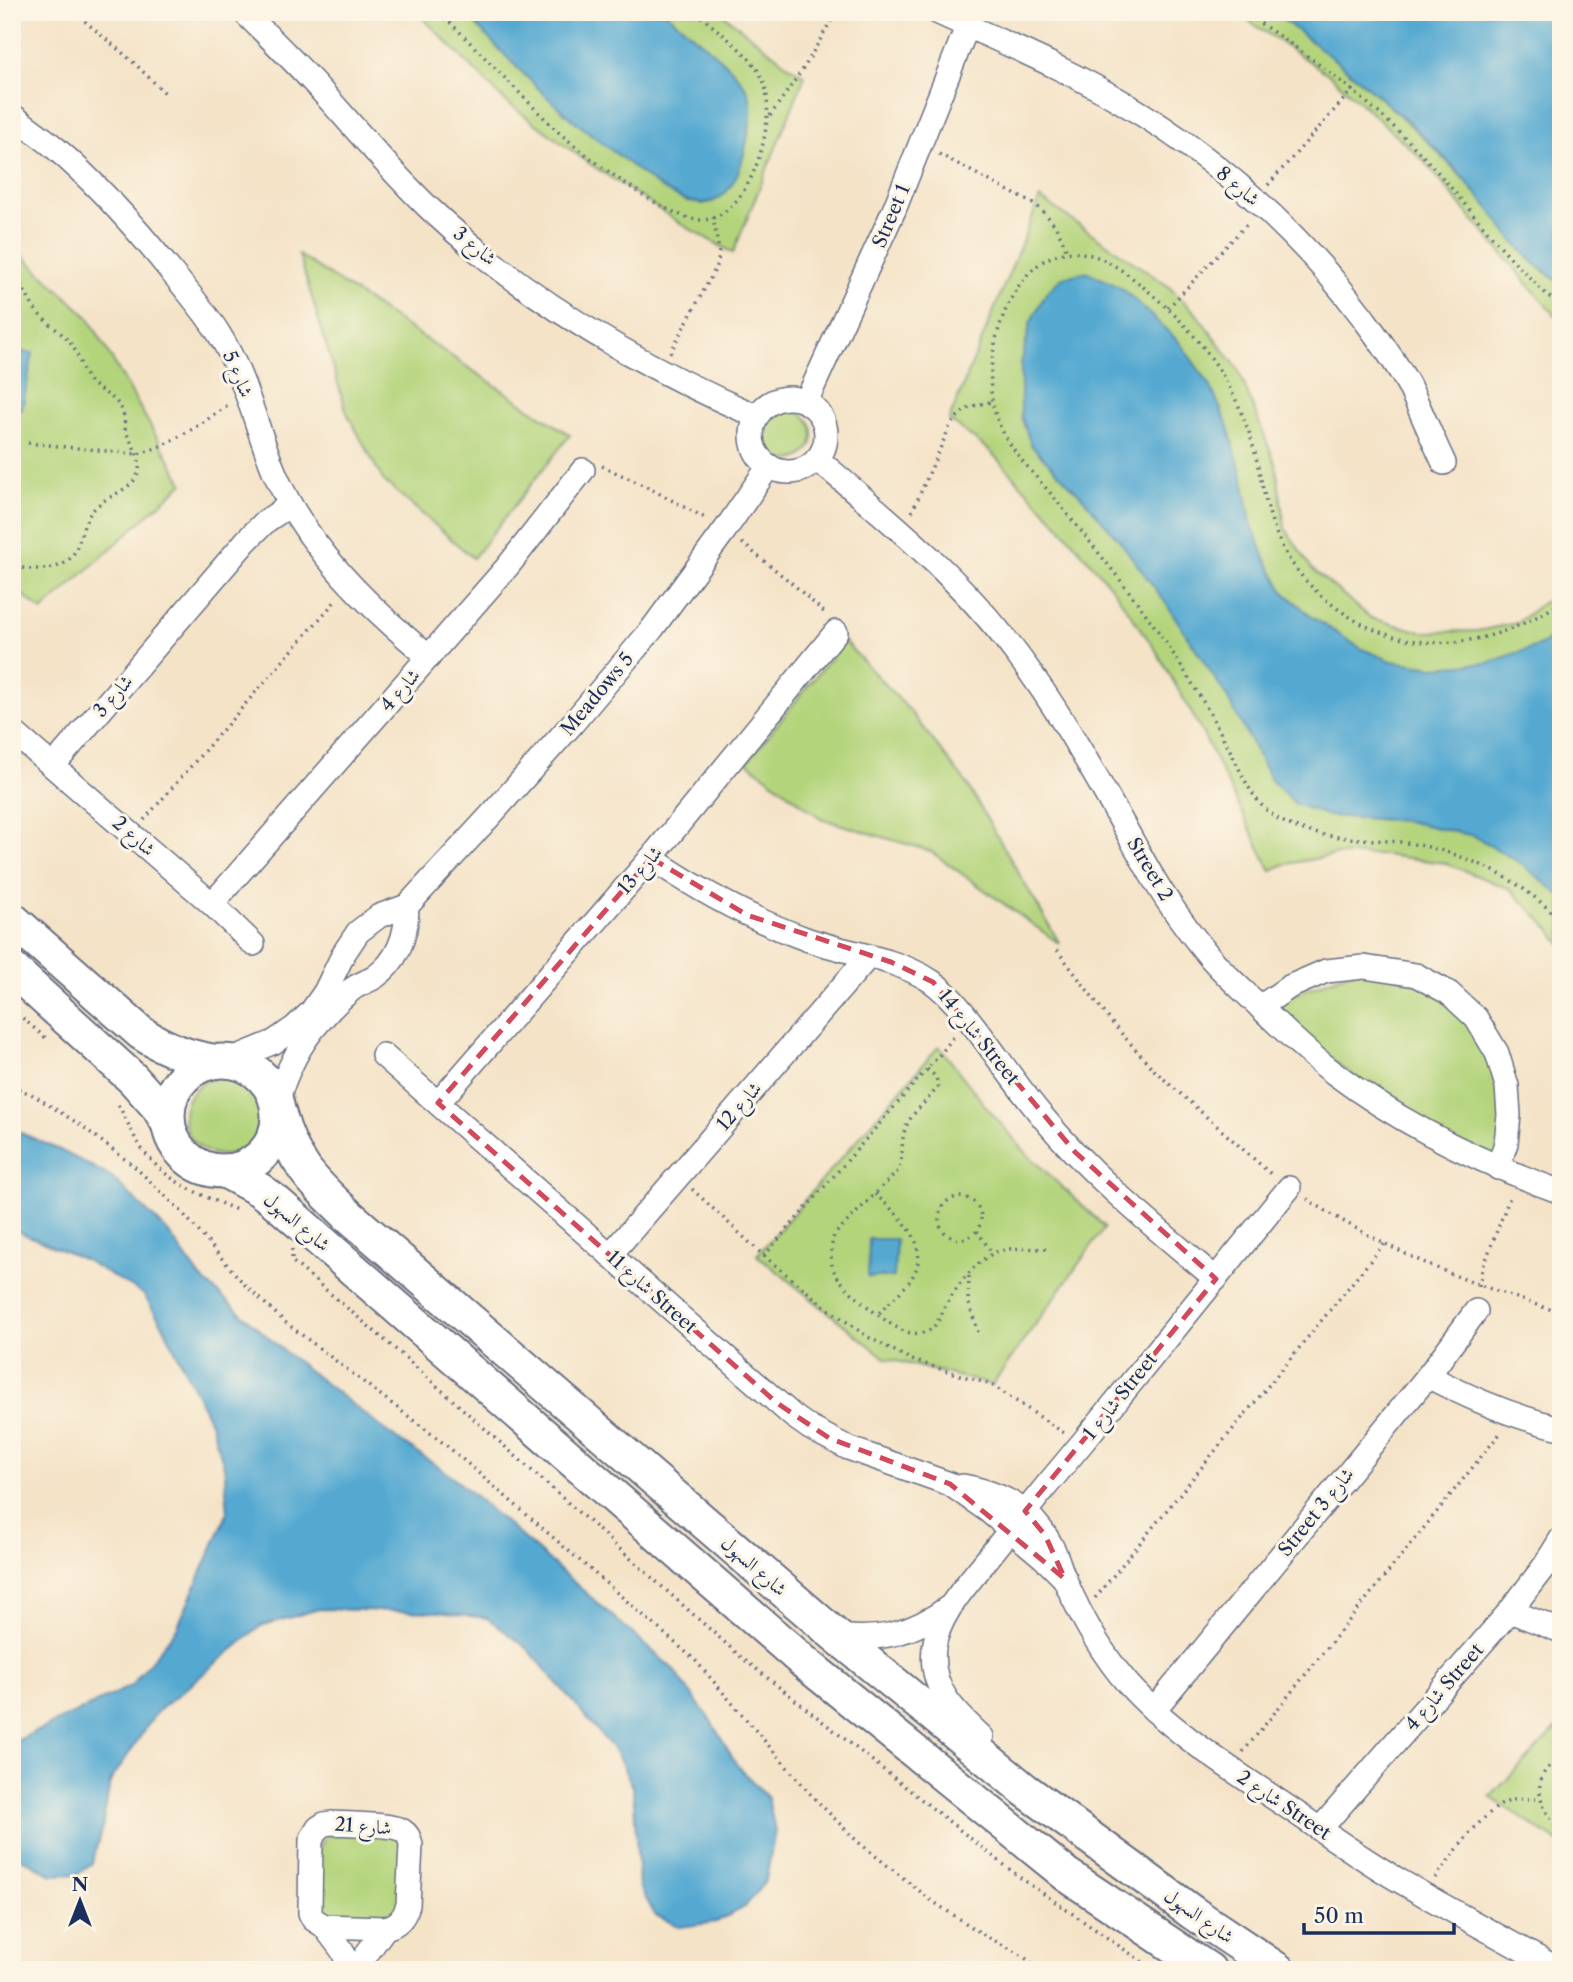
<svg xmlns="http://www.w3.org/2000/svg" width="1573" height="1982" font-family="'Libre Caslon Text',Amiri,serif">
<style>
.green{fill:#b4d47b;stroke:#68826c;stroke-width:2}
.water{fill:#55a9d1;stroke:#386c98;stroke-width:2}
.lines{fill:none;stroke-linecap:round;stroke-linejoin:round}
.minor-casing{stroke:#676e83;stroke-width:26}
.secondary-casing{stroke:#676e83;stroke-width:37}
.path{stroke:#676e83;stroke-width:3.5;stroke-dasharray:2 5;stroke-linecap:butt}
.minor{stroke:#fff;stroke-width:23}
.secondary{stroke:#fff;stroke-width:33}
.marked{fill:none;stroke:#d1495b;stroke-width:5;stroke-dasharray:14 9;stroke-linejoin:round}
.labels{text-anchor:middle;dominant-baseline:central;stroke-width:6;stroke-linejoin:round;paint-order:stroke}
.street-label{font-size:19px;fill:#1b2f5e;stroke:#fcf5e5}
</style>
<rect width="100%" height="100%" fill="#fcf5e5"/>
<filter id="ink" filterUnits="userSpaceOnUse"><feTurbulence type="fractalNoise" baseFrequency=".0143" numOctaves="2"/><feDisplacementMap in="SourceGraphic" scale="14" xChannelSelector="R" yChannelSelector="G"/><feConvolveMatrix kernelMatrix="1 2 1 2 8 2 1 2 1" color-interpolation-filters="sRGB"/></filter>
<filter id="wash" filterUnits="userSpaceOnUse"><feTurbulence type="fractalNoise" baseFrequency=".00686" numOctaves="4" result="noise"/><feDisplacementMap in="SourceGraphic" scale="28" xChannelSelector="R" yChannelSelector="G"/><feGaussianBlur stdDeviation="1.57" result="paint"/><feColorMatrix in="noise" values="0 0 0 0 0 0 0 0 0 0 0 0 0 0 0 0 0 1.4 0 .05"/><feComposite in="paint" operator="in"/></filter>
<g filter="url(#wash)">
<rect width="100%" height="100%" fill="#f4e3c7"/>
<g class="green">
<polygon points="417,12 464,12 543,93 601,142 662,188 686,201 703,204 714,201 691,35 665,12 720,12 789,66 805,76 733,253 686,227 587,162 504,100"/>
<path d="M1235,12C1245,12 1263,10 1272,12C1283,15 1302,34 1311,41C1374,90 1431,141 1484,202C1509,231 1527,264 1561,283V323L1422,159L1331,76Z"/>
<polygon points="1040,198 1168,286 1195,312 1238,369 1276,465 1285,528 1312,569 1371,618 1422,632 1477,631 1517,623 1561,588 1561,944 1550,929 1510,889 1445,863 1385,855 1335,855 1282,865 1271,871 1200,728 1157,652 1113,589 1056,522 990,451 949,420"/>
<polygon points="12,246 88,317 183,483 42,611 12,586"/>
<polygon points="299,255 570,435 473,558 383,480 347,413"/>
<circle cx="788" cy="435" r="25"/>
<polygon points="844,641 909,710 965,781 1060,944 930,851 822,819 747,762"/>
<polygon points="1364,967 1449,993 1507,1086 1498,1168 1448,1145 1260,1007"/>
<polygon points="939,1046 988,1109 1028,1155 1105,1227 992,1385 885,1358 757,1255"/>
<circle cx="223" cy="1116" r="39"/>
<polygon points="1557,1728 1561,1730 1561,1844 1490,1797"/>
<polygon points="334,1833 391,1835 403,1843 403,1907 394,1919 322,1916 316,1901 318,1849 326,1835"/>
</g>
<g class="water">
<path d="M464,12H665C690,34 730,61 746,88C755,103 750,125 747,140C741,172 727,215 686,200C664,193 646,177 628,163C599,140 568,118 542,92C515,66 489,39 464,12Z"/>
<polygon points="1273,12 1541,12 1561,27 1561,283 1535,264 1513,241 1488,207 1451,164 1410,123 1339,63"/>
<polygon points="1088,272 1123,289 1179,342 1210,385 1227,423 1243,478 1251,523 1265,558 1284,592 1312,617 1362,649 1392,661 1433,667 1487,663 1541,645 1561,631 1561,896 1520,863 1474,836 1406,821 1329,816 1295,804 1271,780 1227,697 1167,605 1119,540 1082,497 1031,445 1021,416 1021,363 1031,321 1046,293 1063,277"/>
<polygon points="16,351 33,353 22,410 12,408 12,368"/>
<polygon points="12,1129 60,1150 112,1177 167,1231 201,1278 285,1352 394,1437 452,1476 673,1669 711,1721 737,1765 768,1798 775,1831 766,1880 745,1907 716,1922 680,1927 655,1915 639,1886 633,1787 615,1751 528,1649 487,1618 438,1612 319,1609 261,1626 156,1713 110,1782 103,1824 92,1863 78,1874 52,1875 12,1853 12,1743 131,1686 177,1628 228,1512 224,1466 211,1424 164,1327 143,1294 85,1260 12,1229"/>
<polygon points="869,1239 896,1239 894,1277 868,1277"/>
</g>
</g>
<g filter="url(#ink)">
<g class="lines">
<g class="minor-casing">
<g id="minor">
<path d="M244,12C268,36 292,59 315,84C353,125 389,170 430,209C524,298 638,365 756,416"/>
<path d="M937,12C999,41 1063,67 1122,102C1215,157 1297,230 1362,316C1378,338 1396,362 1409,386C1421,411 1432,438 1444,463"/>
<path d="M12,115C26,126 41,136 54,147C99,185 138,230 174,275C190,294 206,313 219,334C246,377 256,429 276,476C308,549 369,607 429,657"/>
<circle cx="789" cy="435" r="37"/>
<polyline points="806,402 894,210 967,27"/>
<path d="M817,459C888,519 960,578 1016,653C1054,703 1085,757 1116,812C1133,841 1148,872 1167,900C1180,919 1194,938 1209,956C1225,975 1244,991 1262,1009C1285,1031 1308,1054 1334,1073C1403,1125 1479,1162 1561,1192"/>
<polyline points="12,731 212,904 253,944"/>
<polyline points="53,766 246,541 266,521 290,505"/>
<path d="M651,858C700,891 750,919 806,939C846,953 896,958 931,981C951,995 966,1016 981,1035C1001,1062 1020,1090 1042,1116C1092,1177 1156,1228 1216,1279"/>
<polyline points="212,904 508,566 583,470"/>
<polyline points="1260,1007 1289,987 1326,971 1364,967 1416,975 1449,993 1476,1018 1497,1053 1507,1086 1509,1115 1506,1143 1498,1168"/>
<polyline points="383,1055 793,1416 810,1428 848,1448 950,1484 987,1510 1044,1558 1065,1579"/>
<polyline points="230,1060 274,1042 294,1028 311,1012 325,992 344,953 358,932 379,916 407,906 490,816 572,724 652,629 725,530 769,466"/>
<path d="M277,1102C286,1072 299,1044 320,1021C329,1010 340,999 351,990C358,984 367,982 375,977C399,960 407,934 407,906"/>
<polyline points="438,1103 651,858 836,632"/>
<polyline points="610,1255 868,957"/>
<path d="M1428,1376C1471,1399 1513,1417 1561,1428"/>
<path d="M963,1486C1006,1494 1035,1511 1054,1551C1058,1560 1061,1571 1065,1580C1081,1617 1102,1654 1128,1684C1167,1728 1225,1765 1274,1798C1318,1827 1361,1859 1407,1885C1457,1914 1509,1942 1560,1970"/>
<polyline points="1510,1611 1561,1631"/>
<path d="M836,1636C881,1641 912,1634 949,1607"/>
<polyline points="1154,1710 1428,1376 1476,1311"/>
<path d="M982,1737C955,1712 929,1688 934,1648C938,1614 968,1584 988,1558C1019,1519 1050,1481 1082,1443C1151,1358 1221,1273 1289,1188"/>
<path d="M331,1823C346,1824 394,1824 403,1831C408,1834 410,1839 411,1845L408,1905C404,1918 398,1925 385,1928L324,1926L313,1919L310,1913L311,1840L318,1828L324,1824Z"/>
<polyline points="1320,1829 1510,1611 1543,1568 1561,1539"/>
<polyline points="324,1926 342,1950 351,1970"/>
<polyline points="358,1970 368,1952 385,1928"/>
</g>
</g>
<g class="secondary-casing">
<g id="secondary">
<path d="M12,919L141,1033C164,1048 186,1057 213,1061"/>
<polyline points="12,969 133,1079 158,1107 168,1123"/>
<circle cx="223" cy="1116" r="55"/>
<path d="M279,1113C292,1162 312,1181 348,1215L835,1635L1025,1790L1193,1913L1278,1970"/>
<polyline points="225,1171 260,1190 276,1202 804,1662 1067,1875 1209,1970"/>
</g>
</g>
<g class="path">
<polyline points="74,12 132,61 168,96"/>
<path d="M440,12L555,129C582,153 665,218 699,220C750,222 779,120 763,80C752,54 717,31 696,12"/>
<path d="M1243,12C1308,54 1369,99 1422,155C1444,178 1463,203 1484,227C1508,256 1534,283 1561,308"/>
<polyline points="770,116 805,66 836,12"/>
<path d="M939,154L1037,206C1052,219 1061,233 1067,252"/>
<polyline points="1268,185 1353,89"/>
<path d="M12,274C24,285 28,302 39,314C50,326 64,333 73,347C80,358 81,370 89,380C98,392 114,395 121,408C125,414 124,422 125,428C128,440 138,450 139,463C142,489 108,493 94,509C73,532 87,566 43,569C31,569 22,570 12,563"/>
<polyline points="1168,308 1248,223"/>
<polyline points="670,353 718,264 719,250 713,218"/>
<path d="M28,443L137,454C162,450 208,420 229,404"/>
<polyline points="602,466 645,486 707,519"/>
<path d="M912,512L950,426C961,410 973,404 992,402"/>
<polyline points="742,543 794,585 827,615"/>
<path d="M1561,602C1496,647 1412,660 1344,613C1319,596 1300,578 1285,552C1268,521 1263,487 1255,453C1239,390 1204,339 1155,297C1124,270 1083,235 1042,262C1001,289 979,374 997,419C1008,448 1032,472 1052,495C1088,540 1125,584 1158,631C1182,666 1205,703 1225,741C1236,760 1244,783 1258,801C1297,849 1373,833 1428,847C1478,859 1526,883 1561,922"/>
<polyline points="144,820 337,599"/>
<polyline points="1057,950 1113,1024 1156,1072 1272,1175"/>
<polyline points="12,1009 48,1040"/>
<path d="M927,1069L936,1077L938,1086C929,1101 913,1110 906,1127C900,1141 904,1157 898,1171L834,1235C831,1247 829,1259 834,1271C841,1287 890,1328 907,1332C914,1334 922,1334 928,1331C938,1326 941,1314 946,1305C958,1284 978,1256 1003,1250C1017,1247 1032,1249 1046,1249"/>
<polyline points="12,1086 33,1095 82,1126 135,1167 181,1211 244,1284 285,1322 446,1445 695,1660 813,1797 858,1842 932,1901 984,1935 1018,1953 1042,1970"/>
<path d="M118,1105C127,1119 132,1135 142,1149C168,1184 200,1194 239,1211"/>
<polyline points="692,1189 764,1256 827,1308 868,1337 912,1360 992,1385 1064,1433"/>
<path d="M875,1194C900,1217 936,1245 909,1282C900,1293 888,1304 878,1314"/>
<circle cx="960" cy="1218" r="21"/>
<path d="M1307,1199C1368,1238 1431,1269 1500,1292C1520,1299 1540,1307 1561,1312"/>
<polyline points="977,1231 993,1254"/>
<polyline points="292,1249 292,1261 401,1354 741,1657 1022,1879 1154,1970"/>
<polyline points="764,1256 942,1052 954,1036"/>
<polyline points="969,1276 968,1301 978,1332"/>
<polyline points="1479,1286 1482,1270 1511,1194"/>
<polyline points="1095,1598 1384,1244"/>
<polyline points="1243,1752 1502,1431"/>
<path d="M1561,1759C1526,1776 1540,1809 1561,1831"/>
<path d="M1435,1878C1452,1857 1482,1811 1507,1802C1517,1798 1529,1799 1539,1799"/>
</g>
<use href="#minor" class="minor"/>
<use href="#secondary" class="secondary"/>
</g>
</g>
<path class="marked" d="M651,858L747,915L891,962L933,982L1075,1152L1216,1279L1025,1511L1045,1535L1065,1579L950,1484L829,1438L777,1403L438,1103Z"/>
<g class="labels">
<g class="street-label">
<text transform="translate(1238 186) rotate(40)">شارع 8</text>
<text transform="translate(891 216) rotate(-67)">Street 1</text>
<text transform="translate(475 246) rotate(39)">شارع 3</text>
<text transform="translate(238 374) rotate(67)">شارع 5</text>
<text transform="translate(400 690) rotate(-49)">شارع 4</text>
<text transform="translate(597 694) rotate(-50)">Meadows 5</text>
<text transform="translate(113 696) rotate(-49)">شارع 3</text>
<text transform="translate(134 836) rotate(41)">شارع 2</text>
<text transform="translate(1150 869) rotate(59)">Street 2</text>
<text transform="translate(640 870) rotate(-49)">شارع 13</text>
<text transform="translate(979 1037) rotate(51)">شارع 14 Street</text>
<text transform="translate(739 1106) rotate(-49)">شارع 12</text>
<text transform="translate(297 1222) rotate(40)">شارع السهول</text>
<text transform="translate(652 1292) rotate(42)">شارع 11 Street</text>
<text transform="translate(1120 1396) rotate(-51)">شارع 1 Street</text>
<text transform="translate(1316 1512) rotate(-51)">Street شارع 3</text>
<text transform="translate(754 1566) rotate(41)">شارع السهول</text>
<text transform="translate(1444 1687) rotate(-49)">شارع 4 Street</text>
<text transform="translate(1284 1805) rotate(34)">شارع 2 Street</text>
<text transform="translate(363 1826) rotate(4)">شارع 21</text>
<text transform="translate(1199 1916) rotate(35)">شارع السهول</text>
</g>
</g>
<rect width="1573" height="1982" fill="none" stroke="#fcf5e5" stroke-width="42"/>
<g transform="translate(80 1901)" stroke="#fcf5e5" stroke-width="5" paint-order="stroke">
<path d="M0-5L12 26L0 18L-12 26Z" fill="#1b2f5e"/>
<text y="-10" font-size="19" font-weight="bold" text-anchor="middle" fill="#1b2f5e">N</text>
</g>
<path d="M1304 1923v10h150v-10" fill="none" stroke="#1b2f5e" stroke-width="3.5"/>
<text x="1314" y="1923" font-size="21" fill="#1b2f5e" stroke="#fcf5e5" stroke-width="5" paint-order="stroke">50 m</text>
</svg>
